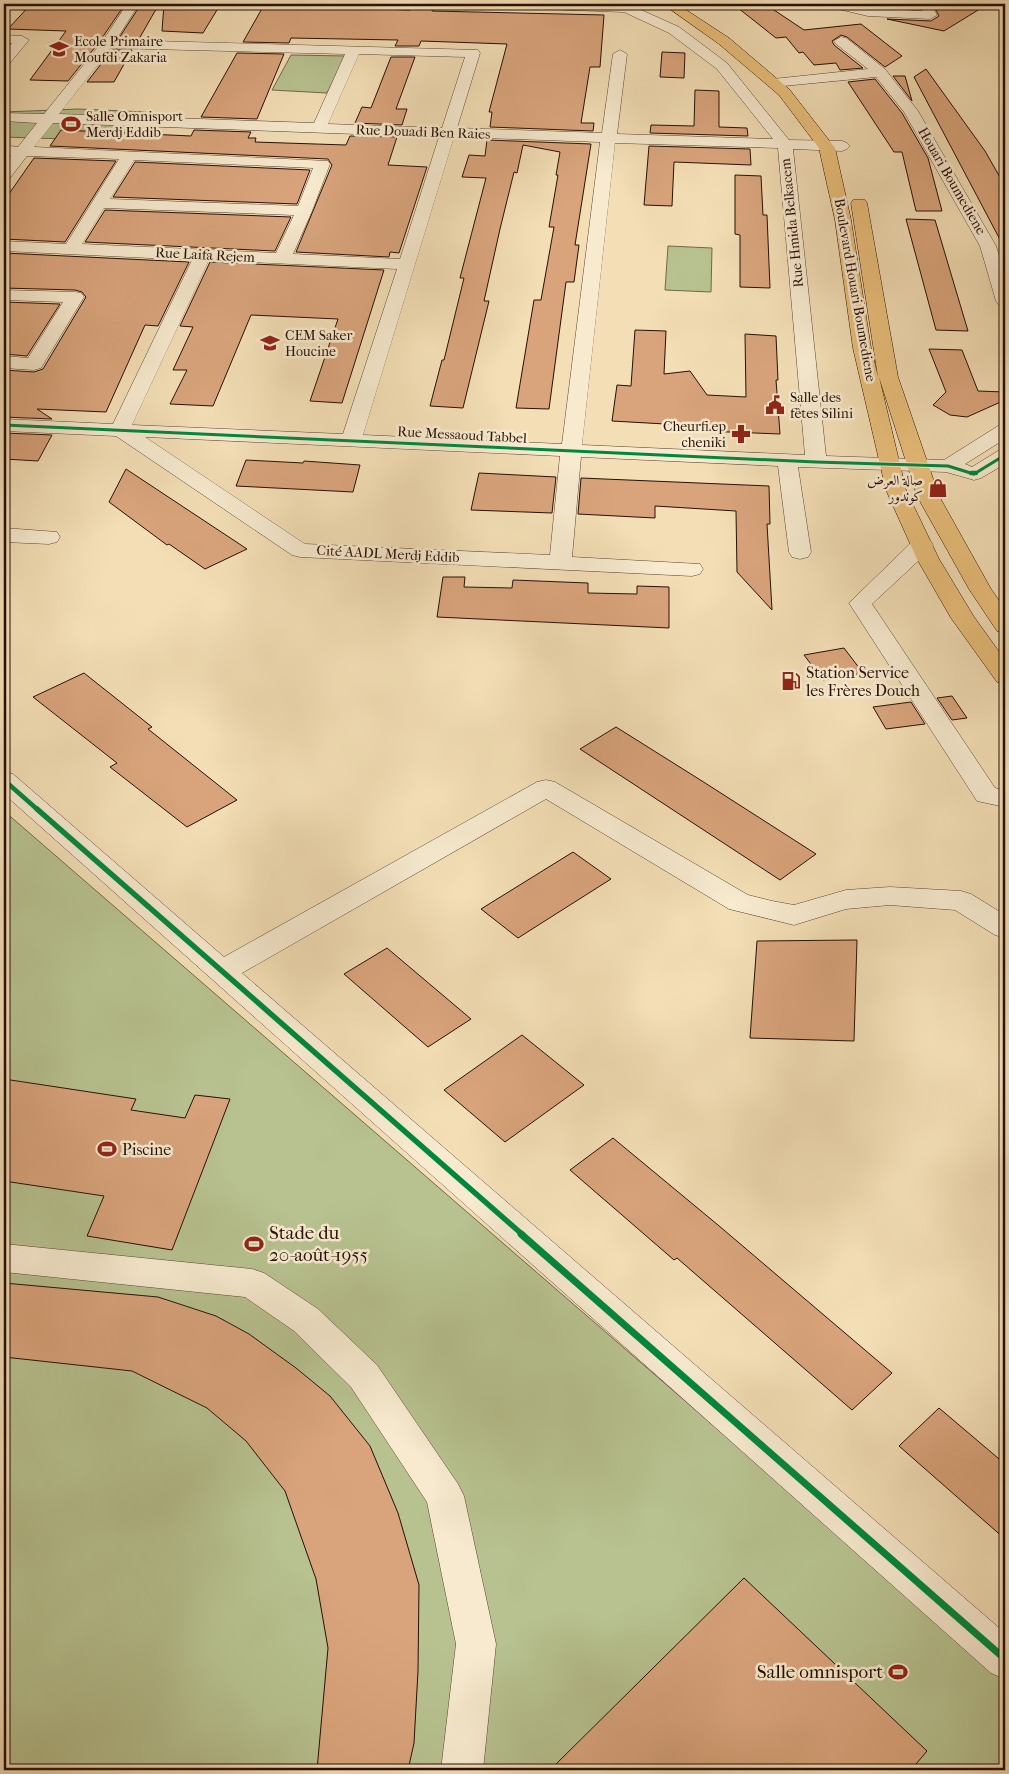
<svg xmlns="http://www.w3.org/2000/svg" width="1009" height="1774" font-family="'IM FELL French Canon',Amiri,serif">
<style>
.green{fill:#b7c290;stroke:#6f684b}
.building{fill:#d9a47c;stroke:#270f06}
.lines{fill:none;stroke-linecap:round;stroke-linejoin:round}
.minor-casing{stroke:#5a4332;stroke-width:1}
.highway-casing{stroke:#270f06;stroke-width:1}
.minor{fill:#f7eacf;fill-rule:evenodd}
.highway{fill:#eabf7a;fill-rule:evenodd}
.cycleway-far3-casing{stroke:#f7eacf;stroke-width:5}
.cycleway-far2-casing{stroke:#f7eacf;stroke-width:7}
.cycleway-far1-casing{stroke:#f7eacf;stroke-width:9}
.cycleway-casing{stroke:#f7eacf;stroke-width:10}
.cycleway-far3{stroke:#00873e;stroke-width:3}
.cycleway-far2{stroke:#00873e;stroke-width:4.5}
.cycleway-far1{stroke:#00873e;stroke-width:5.5}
.cycleway{stroke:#00873e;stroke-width:7}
.labels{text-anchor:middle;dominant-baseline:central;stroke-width:5;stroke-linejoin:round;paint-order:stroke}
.far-poi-label{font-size:14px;fill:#270f06;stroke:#f7eacf;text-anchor:start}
.far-street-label{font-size:14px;fill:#270f06;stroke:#f7eacf}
.poi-label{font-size:16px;fill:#270f06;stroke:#f7eacf;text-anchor:start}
.near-poi-label{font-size:19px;fill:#270f06;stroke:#f7eacf;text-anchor:start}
</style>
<rect width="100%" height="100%" fill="#f3deb5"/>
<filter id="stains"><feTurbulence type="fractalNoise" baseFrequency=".004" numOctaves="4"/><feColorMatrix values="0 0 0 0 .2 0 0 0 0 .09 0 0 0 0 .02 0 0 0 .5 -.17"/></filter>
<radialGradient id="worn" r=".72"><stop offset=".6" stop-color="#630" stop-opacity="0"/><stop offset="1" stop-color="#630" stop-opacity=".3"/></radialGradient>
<g class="green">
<polygon points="291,55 346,56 327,93 272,90"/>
<polygon points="78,109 146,112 127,141 4,137 4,112"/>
<polygon points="668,246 712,248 711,292 665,290"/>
<polygon points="4,811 1005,1678 1005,1770 4,1770"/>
</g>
<g class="building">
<polygon points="31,4 125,4 100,41 68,81 30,80 66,31 8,29"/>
<polygon points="141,4 159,4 139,39 119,38"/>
<polygon points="164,4 191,4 220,5 203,33 162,31"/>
<polygon points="412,4 434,4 432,11 604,15 600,67 590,67 581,123 594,123 593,131 490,127 492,112 489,112 507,44 421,41 419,46 395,46 398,40 291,38 289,43 243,42 264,5 410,10"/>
<polygon points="733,4 765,4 804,30 861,24 902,56 885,67 847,37 841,35 832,41 834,45 863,68 840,70 836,63 814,65 803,52 799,53 786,37 776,38"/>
<polygon points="866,4 917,4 919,9 868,6"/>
<polygon points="933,4 988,4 944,31 887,19 931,21 939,16"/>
<polygon points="112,50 132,50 114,82 87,82"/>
<polygon points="662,52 685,53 684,78 660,77"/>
<polygon points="237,53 284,54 257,119 201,117"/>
<polygon points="391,57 415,57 396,109 407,109 402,125 355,123 362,107 371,108"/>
<polygon points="926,69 985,151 1005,186 1005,249 914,77"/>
<polygon points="893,76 905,76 912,101"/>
<polygon points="875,79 902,113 928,158 942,211 916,211 902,152 894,152 848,82"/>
<polygon points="695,90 719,91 719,127 747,128 748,136 650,133 651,125 694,126"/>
<polygon points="61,130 191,136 194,130 251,132 248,138 256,138 255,142 346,145 350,136 397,137 388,165 427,167 399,253 390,252 389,257 296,252 332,165 328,159 50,146"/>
<polygon points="487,140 591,144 575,245 579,245 574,282 566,282 549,409 516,408 534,300 541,300 554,227 549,227 558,175 556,175 560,152 523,145 517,173 514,172 500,229 484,301 489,301 463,408 430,406 442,360 444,360 464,278 460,278 486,178 462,177 469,155 485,156"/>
<polygon points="649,146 750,149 751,165 674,162 672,206 644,205"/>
<polygon points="34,158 116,161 65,242 4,239 4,201"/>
<polygon points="135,162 310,170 297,204 113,197"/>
<polygon points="735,175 761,176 763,215 767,215 770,288 740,287 740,235 735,234"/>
<polygon points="105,210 291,217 275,251 85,242"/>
<polygon points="906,219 935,220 968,331 936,330"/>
<polygon points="4,253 189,262 158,326 145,325 106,412 37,409 52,419 4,417 4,370 34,372 43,369 86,297 82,292 75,290 4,288"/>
<polygon points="210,262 384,270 342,403 310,401 338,319 251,315 213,406 170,404 187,370 173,370 193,327 180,326"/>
<polygon points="4,302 60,304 27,356 4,354"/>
<polygon points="635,330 666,331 664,374 690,371 707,395 746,397 745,334 776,336 778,380 776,380 780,434 704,431 704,429 683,428 683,425 612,421 617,385 631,386"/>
<polygon points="929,349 962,350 978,391 1005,392 1005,400 967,417 950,415 933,405 946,392"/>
<polygon points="4,433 52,435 38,461 4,459"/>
<polygon points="246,460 303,463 304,461 360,465 353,492 236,486"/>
<polygon points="126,469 247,549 205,569 169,544 167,545 109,502"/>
<polygon points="479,473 556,477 552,513 471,510"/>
<polygon points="581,478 769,486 770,524 767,524 772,610 737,572 736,511 655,506 655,518 578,514"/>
<polygon points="443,577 465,577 464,587 512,588 513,580 588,583 588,593 637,594 637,586 669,587 669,628 437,617"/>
<polygon points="844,648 863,673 823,680 804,655"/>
<polygon points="84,673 152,727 148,729 237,800 187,827 110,767 117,763 33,697"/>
<polygon points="952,696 967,718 952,720 937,698"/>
<polygon points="911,702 925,724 886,729 873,707"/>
<polygon points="616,727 702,781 816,854 780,880 580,749"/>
<polygon points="573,852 611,879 518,938 481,909"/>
<polygon points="857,940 854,1041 750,1038 757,941"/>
<polygon points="387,948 471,1019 428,1047 344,974"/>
<polygon points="522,1035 584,1085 505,1142 444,1090"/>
<polygon points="4,1079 136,1099 131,1110 185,1118 195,1095 230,1099 172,1250 87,1236 104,1196 4,1181"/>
<polygon points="613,1138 718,1225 892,1373 852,1410 677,1258 674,1260 570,1170"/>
<polygon points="4,1283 158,1297 216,1316 249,1334 296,1368 330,1396 370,1446 398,1513 419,1585 418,1671 414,1743 408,1770 317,1770 328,1648 316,1579 285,1491 246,1441 207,1408 132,1371 4,1357"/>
<polygon points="939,1408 1005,1464 1005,1539 899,1446"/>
<polygon points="744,1578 927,1751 911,1770 550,1770"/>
</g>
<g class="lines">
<g class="minor-casing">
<g id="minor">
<path d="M127,4H139L116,40L478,50L480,53L457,128L602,133L613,54L620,50L627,54L617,134L773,139L717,69L669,33L624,12L517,8L511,4H628L679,27L727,63L789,140L842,141L847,143L850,146L847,149L842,151L793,149L826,456L944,460L998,426L1005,424V439L965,464L972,467L998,451L1005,449V464L981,478L974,480L946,472L798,467L811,552L808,557L800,559L792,557L789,552L778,466L581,457L572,557L700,564L703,569L700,574L692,576L300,557L292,555L116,436L4,431V419L113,424L192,260L4,251V241L66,244L119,159L27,156L10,178L4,180V165L11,156L5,154L4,149L10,146L18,147L37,123L4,121V113L44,114L102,42ZM111,48L345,54L314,123L59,114ZM359,54L465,57L442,128L328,124ZM53,123L439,137L400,259L293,254L312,211L330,164L328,161L34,147ZM454,137L600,142L562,444L363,435ZM615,143L778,148L805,455L582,445ZM134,160L313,168L298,206L110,199ZM104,208L294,215L276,253L82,244ZM209,260L397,269L343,434L132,425ZM145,437L560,456L550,555L305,544Z"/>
<polygon points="829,4 850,4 868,8 922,11 919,4 931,4 937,15 930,19 868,16 830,7"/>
<polygon points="4,35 22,36 29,40 9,64 4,65 4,53 12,43 4,43"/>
<polygon points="841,37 846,38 885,69 918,111 996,246 1005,274 1005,306 999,305 996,301 980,246 904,112 876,77 773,87 768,86 766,83 768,80 773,79 868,69 836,44 834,41"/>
<polygon points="4,290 75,292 81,293 84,297 41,368 34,370 4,368 4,356 28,358 63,302 4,300"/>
<polygon points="4,528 57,532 60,537 57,542 49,544 4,542"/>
<polygon points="922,538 930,540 933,545 930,550 872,604 995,788 1005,791 1005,807 977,801 849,603 914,540"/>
<polygon points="4,772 13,774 224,957 537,782 546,780 555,782 748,895 772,901 794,905 846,890 890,887 961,891 971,894 1005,915 1005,938 995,935 955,910 890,905 846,909 794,925 729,909 546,799 242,973 1005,1633 1005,1679 991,1673 4,794"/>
<polygon points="4,1244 252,1269 264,1273 318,1309 377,1365 458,1484 464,1496 496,1644 483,1770 441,1770 456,1644 427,1502 351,1387 294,1331 245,1297 4,1272"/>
</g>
</g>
<g class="highway-casing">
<polygon id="highway" points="663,4 677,4 729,38 789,89 835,148 851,220 871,348 878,377 851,203 853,200 865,200 867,203 898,377 939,496 991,589 1005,609 1005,633 997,631 969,589 917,496 879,377 906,490 939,559 974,617 1005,660 1005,684 997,682 951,618 917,559 886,490 853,348 835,220 819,148 779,95 719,44"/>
</g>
<use href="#minor" class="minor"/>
<use href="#highway" class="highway"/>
<g class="cycleway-far3-casing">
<polyline id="cycleway-far3" points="4,425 816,462 948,466 974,474 1005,455"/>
</g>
<g class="cycleway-far2-casing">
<g id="cycleway-far2">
<polyline points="971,473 976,473"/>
<polyline points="4,780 38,810"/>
</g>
</g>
<g class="cycleway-far1-casing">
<polyline id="cycleway-far1" points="37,809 523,1235"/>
</g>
<g class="cycleway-casing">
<polyline id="cycleway" points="521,1234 1005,1659"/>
</g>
<use href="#cycleway-far3" class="cycleway-far3"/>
<use href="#cycleway-far2" class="cycleway-far2"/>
<use href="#cycleway-far1" class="cycleway-far1"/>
<use href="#cycleway" class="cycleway"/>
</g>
<defs>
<g id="school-bare" transform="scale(1.5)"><path d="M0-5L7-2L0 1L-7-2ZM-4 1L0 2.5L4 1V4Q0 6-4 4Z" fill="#8f2418" stroke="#f7eacf" stroke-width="2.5" paint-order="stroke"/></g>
<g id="stadium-bare" transform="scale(1.5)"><path d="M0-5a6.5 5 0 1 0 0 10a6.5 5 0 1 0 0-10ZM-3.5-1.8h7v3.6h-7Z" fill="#8f2418" stroke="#f7eacf" stroke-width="2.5" paint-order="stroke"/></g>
<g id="civic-bare" transform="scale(1.5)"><path d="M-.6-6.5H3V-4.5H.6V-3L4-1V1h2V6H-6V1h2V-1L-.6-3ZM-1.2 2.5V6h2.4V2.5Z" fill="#8f2418" stroke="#f7eacf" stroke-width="2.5" paint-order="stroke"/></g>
<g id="pharmacy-bare" transform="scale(1.5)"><path d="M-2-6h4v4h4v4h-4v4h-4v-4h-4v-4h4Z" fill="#8f2418" stroke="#f7eacf" stroke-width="2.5" paint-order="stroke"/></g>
<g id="shop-bare" transform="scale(1.5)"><path d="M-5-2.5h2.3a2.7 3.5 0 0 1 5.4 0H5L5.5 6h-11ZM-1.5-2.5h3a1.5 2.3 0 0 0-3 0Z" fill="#8f2418" stroke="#f7eacf" stroke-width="2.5" paint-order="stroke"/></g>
<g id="fuel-bare" transform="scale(1.5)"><path d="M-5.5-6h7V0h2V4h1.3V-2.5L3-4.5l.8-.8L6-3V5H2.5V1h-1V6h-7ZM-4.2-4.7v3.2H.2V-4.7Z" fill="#8f2418" stroke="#f7eacf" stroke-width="2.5" paint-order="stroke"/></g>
</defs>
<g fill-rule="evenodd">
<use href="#school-bare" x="59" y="49"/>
<use href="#stadium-bare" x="71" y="124"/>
<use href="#school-bare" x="270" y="343"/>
<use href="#civic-bare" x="775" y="405"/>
<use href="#pharmacy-bare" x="741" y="434"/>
<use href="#shop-bare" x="938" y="488"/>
<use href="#fuel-bare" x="791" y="681"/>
<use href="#stadium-bare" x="107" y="1149"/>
<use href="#stadium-bare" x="254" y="1244"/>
<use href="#stadium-bare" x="898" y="1672"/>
</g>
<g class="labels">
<g class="far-poi-label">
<text x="74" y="41">Ecole Primaire<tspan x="74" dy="16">Moufdi Zakaria</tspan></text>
<text x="86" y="116">Salle Omnisport<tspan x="86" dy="16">Merdj Eddib</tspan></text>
<text x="285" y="335">CEM Saker<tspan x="285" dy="16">Houcine</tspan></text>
<text x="790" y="397">Salle des<tspan x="790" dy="16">fêtes Silini</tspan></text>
<text x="726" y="426" text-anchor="end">Cheurfi.ep<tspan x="726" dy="16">cheniki</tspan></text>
<text x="923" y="480" text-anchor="end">صالة العرض<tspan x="923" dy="16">كوندور</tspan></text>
</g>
<g class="far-street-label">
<text transform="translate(423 132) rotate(2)">Rue Douadi Ben Raies</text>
<text transform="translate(952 181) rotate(60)">Houari Boumediene</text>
<text transform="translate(792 223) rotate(-96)">Rue Hmida Belkacem</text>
<text transform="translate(205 255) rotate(3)">Rue Laifa Rejem</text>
<text transform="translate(855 290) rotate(80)">Boulevard Houari Boumediene</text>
<text transform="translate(462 435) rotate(3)">Rue Messaoud Tabbel</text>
<text transform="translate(388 554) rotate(3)">Cité AADL Merdj Eddib</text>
</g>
<g class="poi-label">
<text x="806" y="672">Station Service<tspan x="806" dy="18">les Frères Douch</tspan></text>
<text x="122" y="1149">Piscine</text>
</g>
<g class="near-poi-label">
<text x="269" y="1233">Stade du<tspan x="269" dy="22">20-août-1955</tspan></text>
<text x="883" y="1672" text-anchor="end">Salle omnisport</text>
</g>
</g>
<rect width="1009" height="1774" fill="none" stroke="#f3deb5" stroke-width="20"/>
<rect x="5" y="5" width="999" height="1764" fill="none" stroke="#270f06" stroke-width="2.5"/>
<rect x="10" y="10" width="989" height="1754" fill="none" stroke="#270f06"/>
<rect width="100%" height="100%" filter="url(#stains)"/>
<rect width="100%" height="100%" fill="url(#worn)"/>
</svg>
